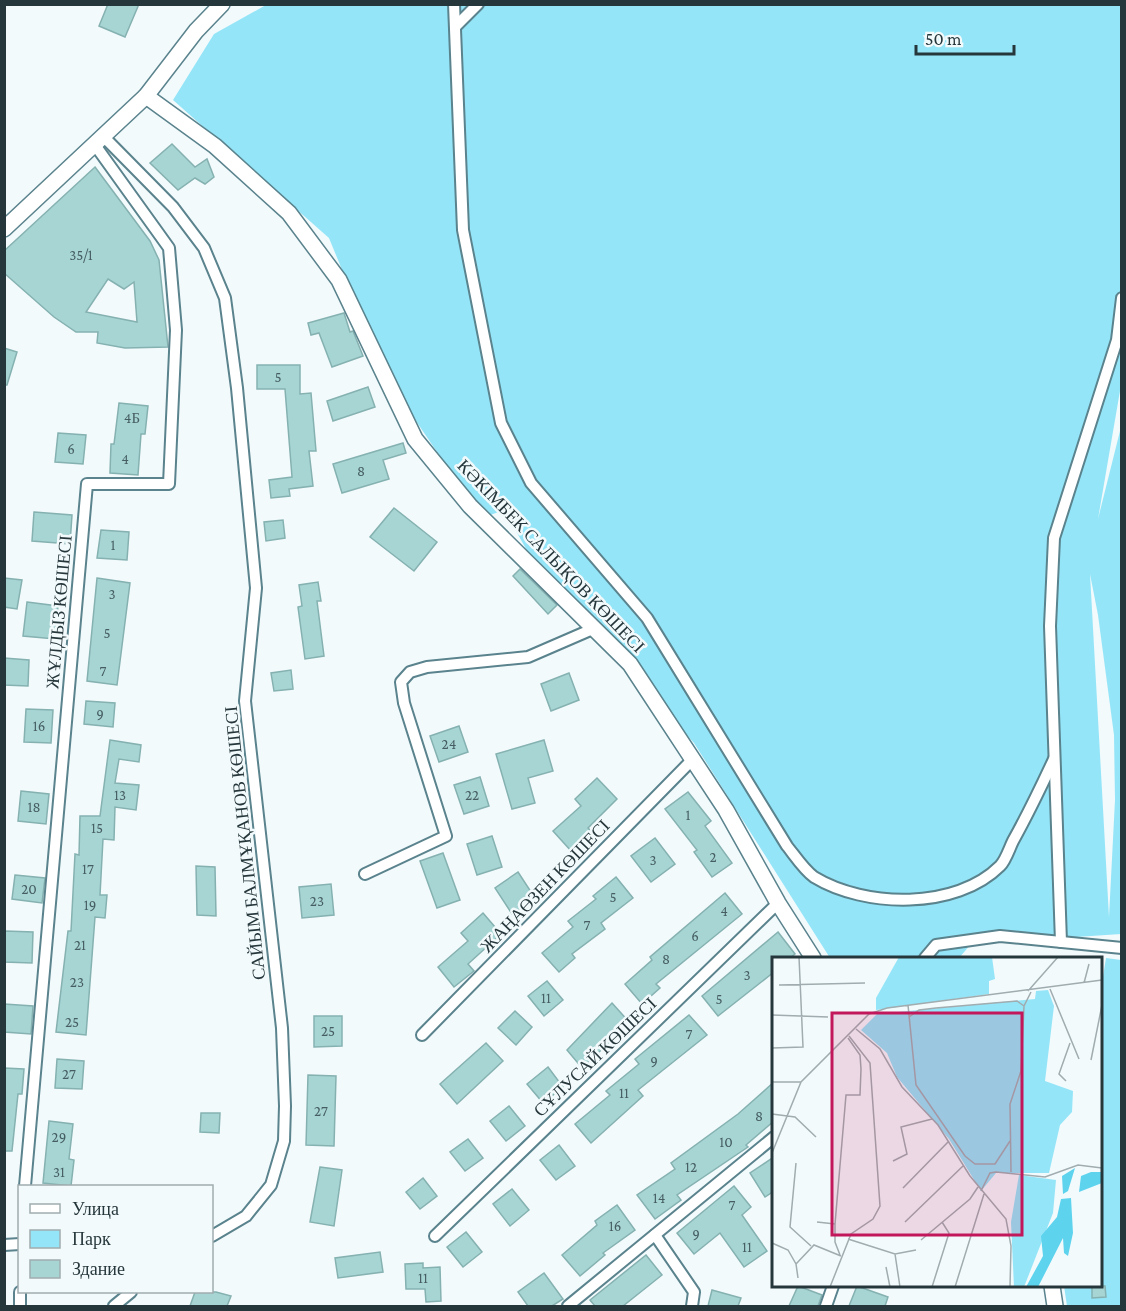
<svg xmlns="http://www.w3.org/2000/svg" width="1126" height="1311" font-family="'Crimson Pro',serif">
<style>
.green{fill:#94e5f8;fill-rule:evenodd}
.building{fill:#a7d5d4;stroke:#85b1b1;stroke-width:1.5;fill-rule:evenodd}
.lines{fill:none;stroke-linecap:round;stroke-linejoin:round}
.street-casing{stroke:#5a838d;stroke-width:14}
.secondary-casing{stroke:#5a838d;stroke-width:18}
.street{stroke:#fff;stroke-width:10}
.secondary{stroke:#fff;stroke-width:15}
.labels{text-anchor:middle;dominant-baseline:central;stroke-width:5;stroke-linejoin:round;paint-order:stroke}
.number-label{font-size:15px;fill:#465e62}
.street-label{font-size:18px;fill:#26373c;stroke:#f2fafc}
.inset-road{fill:none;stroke:#a0acaf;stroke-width:1.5}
.view{fill:#c2185b;fill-opacity:0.15;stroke:#c2185b;stroke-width:3}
.inset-edge{fill:none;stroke:#26373c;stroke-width:3}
</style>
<rect width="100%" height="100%" fill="#f2fafc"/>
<g class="green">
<path d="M266,5H1121V385L1098,519L1121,427V934L971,944L959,958H830L694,743L542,577L504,510L482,518L386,377L329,238L173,100L214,34ZM1090,574L1098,615L1114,735L1115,800L1109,917Z"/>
<polygon points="1106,958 1121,960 1121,1306 1067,1306 1064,1286 1100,1286 1101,989"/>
</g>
<g class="building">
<polygon points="108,4 139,4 125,37 99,26"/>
<polygon points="172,144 195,167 207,159 214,177 205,184 195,178 178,190 150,163"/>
<path d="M95,167L150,241L159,260L168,347L125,348L97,343L98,332H76L54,317L4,273V251ZM108,279L124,289L134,282L137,322L86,312Z"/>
<polygon points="344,313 350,332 353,331 363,356 332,367 319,333 311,335 308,323"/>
<polygon points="4,348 17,352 7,385 4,385"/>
<polygon points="257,365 300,365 300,394 311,393 316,451 309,451 313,486 289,489 290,496 271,498 269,480 292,477 285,389 257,389"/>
<polygon points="368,387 375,407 333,421 327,401"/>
<polygon points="119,403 148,406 145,434 141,434 138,475 110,473 111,444 114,444"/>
<polygon points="58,433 86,435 83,464 55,462"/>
<polygon points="403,443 406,453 383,460 389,479 342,493 333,464"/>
<polygon points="394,508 437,542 414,571 370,537"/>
<polygon points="34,512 72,515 70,544 32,541"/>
<polygon points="283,520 285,538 266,541 264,522"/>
<polygon points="101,530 129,532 127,560 97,558"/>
<polygon points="520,569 557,605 548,614 513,576"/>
<polygon points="4,578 22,580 17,609 4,607"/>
<polygon points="97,578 130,583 117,685 87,681"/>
<polygon points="318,582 321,601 317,601 324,656 305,659 298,607 302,606 299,585"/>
<polygon points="27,602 58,606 55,639 23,636"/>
<polygon points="4,658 29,660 28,686 4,685"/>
<polygon points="291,670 293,689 274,691 271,673"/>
<polygon points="569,673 579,700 551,711 541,684"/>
<polygon points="86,701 115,703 113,727 84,724"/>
<polygon points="26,709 53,710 51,743 24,742"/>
<polygon points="459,726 468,752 439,762 430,736"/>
<polygon points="110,740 141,745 139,762 119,759 115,783 139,785 136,810 115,807 114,840 103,839 100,895 107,895 105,918 95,917 86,1035 56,1032 68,931 71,931 75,854 79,855 80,816 100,816"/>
<polygon points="544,740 553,771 528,778 535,803 512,809 496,754"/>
<polygon points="480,777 489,806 464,814 454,785"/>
<polygon points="597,778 617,799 588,828 593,833 572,852 553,831 581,806 575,799"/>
<polygon points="21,791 49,794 46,824 18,821"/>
<polygon points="688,792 711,821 705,826 732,863 712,877 694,852 697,850 665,809"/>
<polygon points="492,836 502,867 477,875 467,844"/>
<polygon points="655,838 675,864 651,882 631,856"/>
<polygon points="443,853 460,900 437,908 420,861"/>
<polygon points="196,866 215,867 216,916 197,915"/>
<polygon points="518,872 535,898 512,914 495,888"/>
<polygon points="15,875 45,878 42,903 12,899"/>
<polygon points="616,877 633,898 601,923 605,929 572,954 575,958 559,972 542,953 573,927 568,921 596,899 593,896"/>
<polygon points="331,884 334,915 302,918 299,887"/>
<polygon points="725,893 742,914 656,984 660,988 642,1004 625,984 652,960 650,957"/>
<polygon points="483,913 501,934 468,964 474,971 454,987 438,967 468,941 461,933"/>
<polygon points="5,931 33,932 32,963 4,962"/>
<polygon points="778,932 795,954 790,958 774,958 774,972 718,1016 702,996"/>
<polygon points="547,981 563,1000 544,1016 528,996"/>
<polygon points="612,1003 630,1023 582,1068 567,1050"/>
<polygon points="4,1004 33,1006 31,1034 4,1032"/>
<polygon points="515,1011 532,1027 516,1045 498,1028"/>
<polygon points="689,1015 707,1035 638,1090 643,1096 591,1143 575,1124 610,1095 606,1091 639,1064 635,1059"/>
<polygon points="314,1016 342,1016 342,1046 314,1047"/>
<polygon points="486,1043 503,1061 457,1104 440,1084"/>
<polygon points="57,1059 84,1061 82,1089 55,1088"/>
<polygon points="548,1067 563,1087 543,1103 527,1084"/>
<polygon points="4,1068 24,1069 22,1094 18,1094 12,1151 4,1151"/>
<polygon points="308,1075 336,1076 334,1146 306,1145"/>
<polygon points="774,1082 774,1121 746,1145 748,1147 677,1195 681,1200 655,1219 637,1195 675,1169 671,1163 738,1114"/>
<polygon points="509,1106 525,1126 506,1141 490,1121"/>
<polygon points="201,1113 220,1113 219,1133 200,1132"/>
<polygon points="49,1121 73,1124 69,1159 74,1160 71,1186 43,1183"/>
<polygon points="468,1139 483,1158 465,1171 450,1152"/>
<polygon points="559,1145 575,1166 556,1180 540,1160"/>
<polygon points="774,1157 774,1191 765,1197 750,1173"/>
<polygon points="320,1167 342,1170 334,1226 310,1222"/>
<polygon points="423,1178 437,1196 420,1209 406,1192"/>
<polygon points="734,1186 751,1207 742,1215 767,1251 744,1267 720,1233 694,1254 677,1233"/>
<polygon points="512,1189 529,1210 510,1226 493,1204"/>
<polygon points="617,1205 635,1230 603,1253 605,1255 580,1276 562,1255 597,1225 595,1221"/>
<polygon points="466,1232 482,1252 463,1267 447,1247"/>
<polygon points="380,1252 383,1272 338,1278 335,1258"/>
<polygon points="646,1255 662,1275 623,1306 595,1306 590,1300"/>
<polygon points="423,1263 423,1268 440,1267 441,1301 426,1302 425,1289 406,1289 405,1264"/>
<polygon points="544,1273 563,1299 552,1306 528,1306 518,1292"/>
<polygon points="798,1286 822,1295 818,1306 789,1306"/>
<polygon points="857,1286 888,1297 885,1306 849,1306"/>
<polygon points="1092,1286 1105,1286 1106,1297 1092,1298"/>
<polygon points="712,1290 741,1298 738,1306 708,1306"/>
<polygon points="195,1292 216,1292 231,1296 227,1306 190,1306"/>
</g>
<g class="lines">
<g class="street-casing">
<g id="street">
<path d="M454,4L463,230L501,423L531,483L647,618L787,846C795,856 804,870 814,877C865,908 956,910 1000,866C1006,860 1009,849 1013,841C1028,814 1041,787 1054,759"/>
<polyline points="456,26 478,4"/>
<polyline points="104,137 173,207 204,248 225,298 237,388 256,588 245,701 282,1028 285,1106 284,1141 271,1185 246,1216 212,1236"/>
<polyline points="365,874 446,836 404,703 401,682 410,672 427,667 528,657 595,628"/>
<polyline points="1061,942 1050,626 1054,538 1117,340 1122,298"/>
<polyline points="925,958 936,945 1000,936 1122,948"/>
<polyline points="422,1035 693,759"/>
<polyline points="25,1186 87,484 169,484 176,330 169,248 95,145"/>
<polyline points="655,1235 694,1292 692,1306"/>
<polyline points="435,1236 778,903"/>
<polyline points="4,1245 20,1244"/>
<polyline points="20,1292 20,1306"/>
<polyline points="114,1306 131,1292"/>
<polyline points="568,1306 774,1137"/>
<polyline points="826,1306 833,1286"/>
</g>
</g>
<g class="secondary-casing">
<g id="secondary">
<polyline points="146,96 215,146 289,213 339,280 415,439 470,506 630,664 726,810 778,903 813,958"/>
<polyline points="4,229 146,96 196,31 222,4"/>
<polyline points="1052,1286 1055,1306"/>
</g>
</g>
<use href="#street" class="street"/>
<use href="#secondary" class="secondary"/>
</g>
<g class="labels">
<g class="number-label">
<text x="81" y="255">35/1</text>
<text x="278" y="377">5</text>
<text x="132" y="418">4Б</text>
<text x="71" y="449">6</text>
<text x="125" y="459">4</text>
<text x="361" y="471">8</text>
<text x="113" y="545">1</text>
<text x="112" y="594">3</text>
<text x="107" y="633">5</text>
<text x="103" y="671">7</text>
<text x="100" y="714">9</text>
<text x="39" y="726">16</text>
<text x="449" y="744">24</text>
<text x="120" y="795">13</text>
<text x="472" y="795">22</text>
<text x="34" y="807">18</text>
<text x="688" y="815">1</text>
<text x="97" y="828">15</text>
<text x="713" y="857">2</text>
<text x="653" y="860">3</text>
<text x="88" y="869">17</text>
<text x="29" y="889">20</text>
<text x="613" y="897">5</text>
<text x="317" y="901">23</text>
<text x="90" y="905">19</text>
<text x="724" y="911">4</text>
<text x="587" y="925">7</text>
<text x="695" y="936">6</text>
<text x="80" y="945">21</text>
<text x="666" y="959">8</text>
<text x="747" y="975">3</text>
<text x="77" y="982">23</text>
<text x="546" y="998">11</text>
<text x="719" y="999">5</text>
<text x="72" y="1022">25</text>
<text x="328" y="1031">25</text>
<text x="689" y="1034">7</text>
<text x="654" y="1061">9</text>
<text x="69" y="1074">27</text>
<text x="624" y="1093">11</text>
<text x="321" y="1111">27</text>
<text x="759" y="1116">8</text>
<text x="59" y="1137">29</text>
<text x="726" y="1142">10</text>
<text x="691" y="1167">12</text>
<text x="59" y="1172">31</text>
<text x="659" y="1198">14</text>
<text x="732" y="1205">7</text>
<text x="615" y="1226">16</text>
<text x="696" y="1234">9</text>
<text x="747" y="1247">11</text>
<text x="423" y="1278">11</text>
</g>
<g class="street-label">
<text transform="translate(551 556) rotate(46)">КӘКІМБЕК САЛЫҚОВ КӨШЕСІ</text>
<text transform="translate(59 612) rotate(-85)">ЖҰЛДЫЗ КӨШЕСІ</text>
<text transform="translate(245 843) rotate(-96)">САЙЫМ БАЛМҰҚАНОВ КӨШЕСІ</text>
<text transform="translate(545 886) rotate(-46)">ЖАҢАӨЗЕН КӨШЕСІ</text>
<text transform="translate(595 1057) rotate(-44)">СҰЛУСАЙ КӨШЕСІ</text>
</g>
</g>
<g transform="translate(772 957)">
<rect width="330" height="330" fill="#f2fafc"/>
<path d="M127,0H220L223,22L217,24V37L104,53V41ZM276,33L282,49L273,124L301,134L300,155L288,168L277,216H224L209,234L177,182L125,120L115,96L89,73L105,57L263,42L264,34ZM247,218L284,223L281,256L252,330H242L239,265Z" fill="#94e5f8"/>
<path d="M303,211L296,234L291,237L290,219ZM319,215H330V226L307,235L309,219ZM299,241L301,276L296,299L292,296L291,281L266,330H254L271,299L269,279L285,260L289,242Z" fill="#5ed3ee"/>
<path class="inset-road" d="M312,26L317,7M7,28L93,26M278,32L307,102M256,34L286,0M136,48L144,128L193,199L203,207H223L238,184M0,58L56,60M137,60L147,53L164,51L245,44L252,49M84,72L108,92L130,130L166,168L198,219L234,262L239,289L238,330M0,91L31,90L27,0M319,103L330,48M294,124L287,117L298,86M0,125H29M0,157L23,160L44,180M0,196L29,125L97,57L115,51L330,23M121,204L135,197L129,170L160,162M24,206L18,270L39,289M239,215L238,147L249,114L252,49L259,35M131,231L177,184M209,234L218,216L224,215L273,220L306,208L330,211M45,265L63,267M133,265L191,209M76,282L123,297L144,293M149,283L198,242L206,230M0,286L16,293L24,307L26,321M123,297L128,330M68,298L63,285V267L74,138H88L89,112L88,98L76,81M24,307L42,288L69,299M114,310L118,330M58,330L79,277L101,262L108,249L98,106L77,79M160,330L177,276L170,265M183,330L212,237"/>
<path class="view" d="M60,56H250V278H60Z"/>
<rect width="330" height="330" class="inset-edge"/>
</g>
<rect width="1126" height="1311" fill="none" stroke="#26373c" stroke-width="12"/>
<rect x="18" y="1185" width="195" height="108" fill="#f2fafc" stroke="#a0acaf" stroke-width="1.5"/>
<rect x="30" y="1204" width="30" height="9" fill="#ffffff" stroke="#a0acaf" stroke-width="1.5"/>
<text x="72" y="1215" font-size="18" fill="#26373c">Улица</text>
<rect x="30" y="1230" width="30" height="18" fill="#94e5f8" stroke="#a0acaf" stroke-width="1.5"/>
<text x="72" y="1245" font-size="18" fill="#26373c">Парк</text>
<rect x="30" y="1260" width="30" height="18" fill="#a7d5d4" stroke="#a0acaf" stroke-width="1.5"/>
<text x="72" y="1275" font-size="18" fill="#26373c">Здание</text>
<path d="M916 45v9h98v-9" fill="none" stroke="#26373c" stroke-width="3"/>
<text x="925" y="45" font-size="18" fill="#26373c" stroke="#f2fafc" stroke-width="4.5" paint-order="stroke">50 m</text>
</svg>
